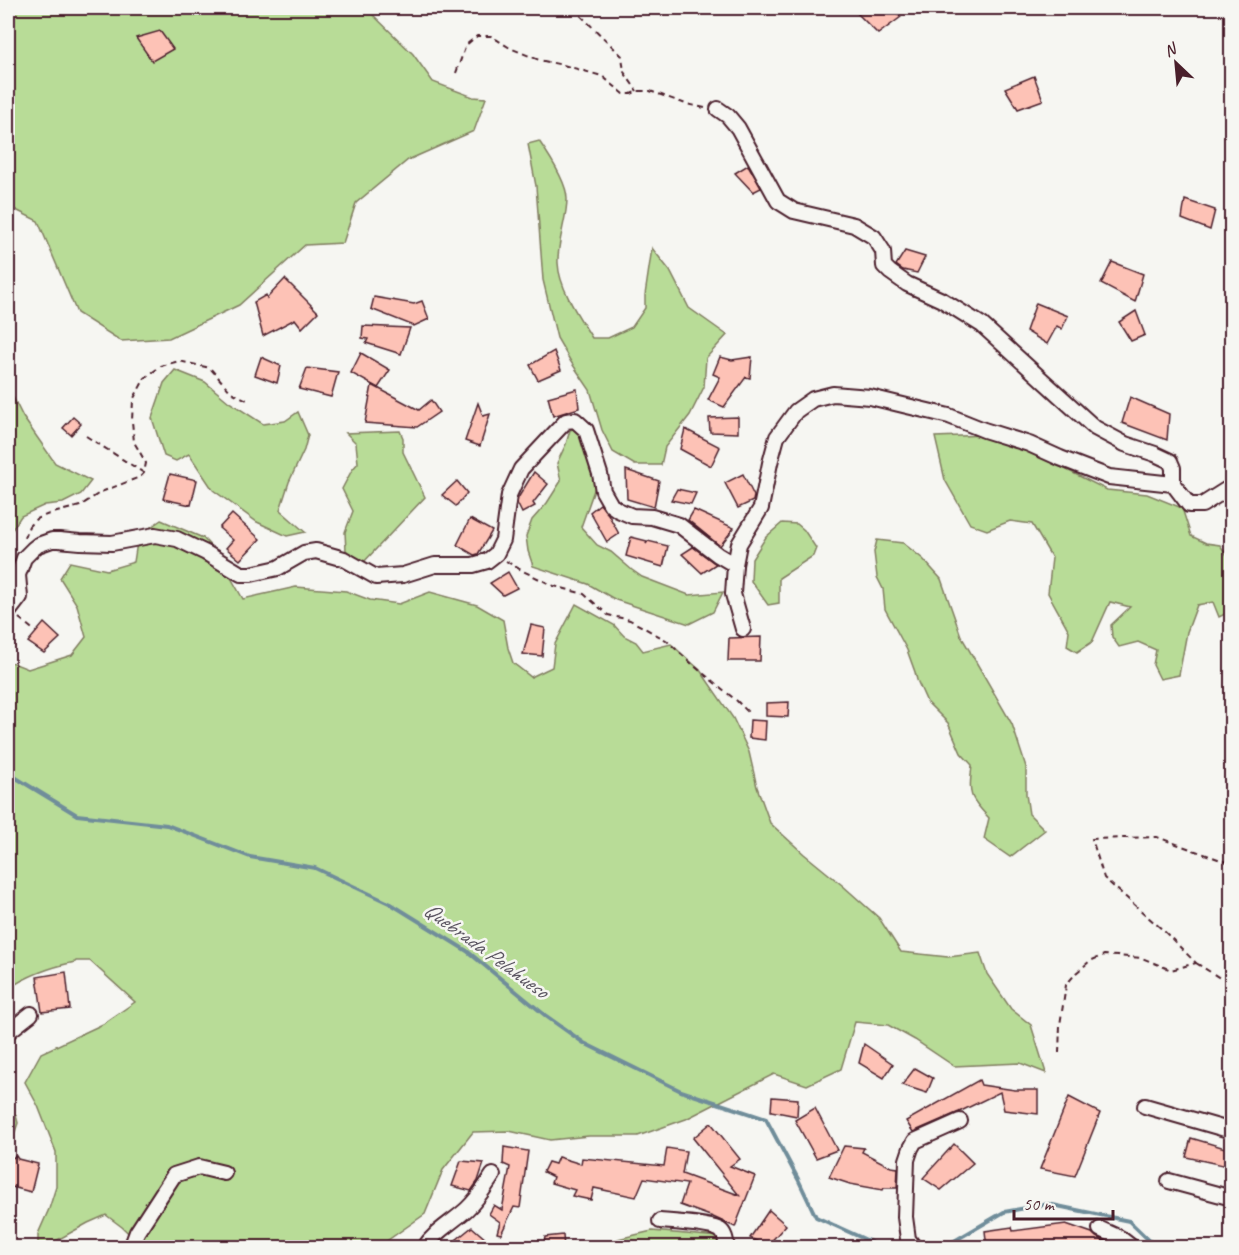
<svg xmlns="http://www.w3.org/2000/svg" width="1239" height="1255" font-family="Caveat,sans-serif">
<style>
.green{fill:#b8dc97;stroke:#817e61;stroke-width:1.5}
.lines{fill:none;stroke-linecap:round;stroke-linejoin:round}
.stream{stroke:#6f8d9a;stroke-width:4}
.building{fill:#fdc2b6;stroke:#4a1f2b;stroke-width:1.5}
.street-casing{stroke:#4a1f2b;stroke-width:18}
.path{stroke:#4a1f2b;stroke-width:2;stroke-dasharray:6 4.5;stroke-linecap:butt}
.street{stroke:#f6f6f2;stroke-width:14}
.labels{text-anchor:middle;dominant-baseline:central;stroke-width:5;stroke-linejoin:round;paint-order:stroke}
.water-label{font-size:22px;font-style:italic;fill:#5c5662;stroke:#f6f6f2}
</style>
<rect width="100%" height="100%" fill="#f6f6f2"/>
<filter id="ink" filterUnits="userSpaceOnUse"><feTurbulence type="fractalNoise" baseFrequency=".0167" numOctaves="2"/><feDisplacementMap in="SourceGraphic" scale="12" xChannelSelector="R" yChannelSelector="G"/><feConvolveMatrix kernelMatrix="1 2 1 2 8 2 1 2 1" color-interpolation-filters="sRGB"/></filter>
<g filter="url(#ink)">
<g class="green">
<polygon points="8,8 369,8 369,11 413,54 433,82 473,97 486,98 474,131 408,160 356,203 343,243 305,245 239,305 169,338 121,341 77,313 38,221 14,209 8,204"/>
<path d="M539,141C548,154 567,182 567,199C567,219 557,242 558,263C559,288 579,317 592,338H608L632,327L645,308V295L652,248L670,271L689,308L727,335L706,358L704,387L690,415L665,447L661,465H635L613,452L602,430L590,390L571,362L557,338L543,280L536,186L528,144Z"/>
<polygon points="175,370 205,382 229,402 263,424 285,421 298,412 308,435 304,450 289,482 280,510 305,532 287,536 257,522 213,490 189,454 176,461 164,456 152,418 164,383"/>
<polygon points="8,391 11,393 23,417 55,463 91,481 81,494 63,503 45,505 21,516 8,536"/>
<polygon points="578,427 595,458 595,487 581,527 597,545 611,552 632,570 642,577 689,595 723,592 713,612 689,624 616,600 588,584 533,566 528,551 526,536 532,520 547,503 561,481 557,463 566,444 570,430"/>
<polygon points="400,431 403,438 403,452 425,497 362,564 346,551 345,532 353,511 342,489 352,470 358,463 356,443 346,433"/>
<polygon points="987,435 1011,442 1107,490 1147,494 1182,508 1191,536 1206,543 1220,545 1231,561 1231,611 1219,617 1213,602 1197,605 1187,632 1179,675 1160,679 1153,665 1156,650 1138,642 1119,647 1112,637 1111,625 1130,607 1110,602 1092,642 1077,652 1067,646 1069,631 1048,593 1052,558 1032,524 1010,521 987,530 970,524 945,480 935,437"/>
<path d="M161,520L203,538L217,553L243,599L296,587L346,591L370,600L399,604L430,592L477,605L503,620L508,648L513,663L531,677L552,667L555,644L576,604L614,625L624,636L636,642L643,651L671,644L700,670L733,718L749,752L757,787L770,823L804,854L842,885L879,918L901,952L948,957L980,953L987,974L1011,1009L1031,1025L1046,1073L1020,1063L954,1066L915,1040L888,1025L855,1022L841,1069L807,1085L774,1074L686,1119L638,1136H589L550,1140L509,1131L473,1132L443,1170L425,1214L378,1247H143L122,1227L106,1215L88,1223L45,1247H38V1234L49,1209L56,1187V1152L38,1106L25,1082L41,1053L103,1024L135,1002L90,961H76L75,962C51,967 28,975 8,989V661L28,669L72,655L86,637L77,605L60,578L70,562L107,570L134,562L138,536Z"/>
<polygon points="782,523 797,524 804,530 816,548 813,556 779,578 779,603 768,605 751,581 752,559 766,537"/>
<path d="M877,540L903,543L923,559L941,579L961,636L1012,724L1026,767V794L1029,814L1045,830L1010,857L984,839L989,818C968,796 969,795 972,765L961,753L948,723L927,702L917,680L915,672L907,650L885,609L883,589L877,577L874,552Z"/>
<polygon points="8,1111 16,1115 18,1123 15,1132 8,1135"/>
<polygon points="652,1231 719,1237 719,1247 613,1248 618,1239"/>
</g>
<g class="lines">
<g class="stream">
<polyline points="8,773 77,815 167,825 250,857 315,868 391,904 467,951 546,1016 584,1043 681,1091 766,1119 798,1179 816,1217 884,1248"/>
<polyline points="933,1248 944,1247 1004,1212 1048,1204 1129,1221 1157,1248"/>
</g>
</g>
<g class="building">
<polygon points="863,8 890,8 901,17 878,34 857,13"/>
<polygon points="160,31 173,49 152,61 136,38"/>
<polygon points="1034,76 1043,100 1018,109 1005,88"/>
<polygon points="748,165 761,188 753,192 735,173"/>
<polygon points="1185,200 1215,210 1210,230 1182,219"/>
<polygon points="905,251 925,257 917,273 903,270 896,265"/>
<polygon points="1112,262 1143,274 1135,302 1101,284"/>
<polygon points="285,279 318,312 302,328 295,319 263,336 254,302 266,295 267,298"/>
<polygon points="374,297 414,304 422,301 429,319 414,326 371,309"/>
<polygon points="1036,303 1068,316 1062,329 1057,326 1047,344 1026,331"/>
<polygon points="1136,311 1145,335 1131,341 1119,322"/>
<polygon points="363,326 410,328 401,354 366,343 368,339 362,338"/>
<polygon points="554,351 561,370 538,380 530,365"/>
<polygon points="361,353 390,370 378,388 351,373"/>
<polygon points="261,357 281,366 277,383 255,375"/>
<polygon points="720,357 732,360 752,357 750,378 746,377 724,407 708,400 720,377 713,374"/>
<polygon points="307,368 338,372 331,397 299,389"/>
<polygon points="372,385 419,410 431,400 439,412 417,427 365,423"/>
<polygon points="577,389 579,408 553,416 548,397"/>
<polygon points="1130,397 1169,414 1167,440 1122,423"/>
<polygon points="478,403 483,416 490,414 480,446 465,441"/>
<polygon points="73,417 81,424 71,435 63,428"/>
<polygon points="738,417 738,433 710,432 709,418"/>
<polygon points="685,429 720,447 711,466 680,449"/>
<polygon points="626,470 659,481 654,507 627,499"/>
<polygon points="534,472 548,484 533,503 535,506 522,513 517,503 518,498"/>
<polygon points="170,474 197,480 191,505 163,499"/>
<polygon points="743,474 754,496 753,501 738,508 725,483"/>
<polygon points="457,481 467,493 456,506 442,495"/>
<polygon points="677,489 696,493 691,504 671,500"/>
<polygon points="600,504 608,514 619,534 607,542 590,512"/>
<polygon points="694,510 734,528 720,546 688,520"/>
<polygon points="232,514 260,539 240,560 226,548 233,540 219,528"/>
<polygon points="470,519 492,531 478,554 474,555 457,545"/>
<polygon points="631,537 647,541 646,544 648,541 668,546 663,567 626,556"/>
<polygon points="693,547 713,562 716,564 702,573 682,554"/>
<polygon points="508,572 517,588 503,595 490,583"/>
<polygon points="44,623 60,638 44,653 28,642"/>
<polygon points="531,625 545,628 542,656 523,654"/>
<polygon points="761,637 760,661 728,661 729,638"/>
<polygon points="789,702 788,717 766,716 766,703"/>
<polygon points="750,720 766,721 765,740 749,738"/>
<polygon points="66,972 70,1009 42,1012 37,977"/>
<polygon points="864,1044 893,1064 884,1078 859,1063"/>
<polygon points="915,1068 933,1078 927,1093 902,1085"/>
<polygon points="979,1080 981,1085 1015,1090 1038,1090 1038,1114 1004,1110 1000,1092 959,1112 913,1132 906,1121"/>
<polygon points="772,1097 798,1099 797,1116 771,1111"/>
<polygon points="1069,1097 1100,1113 1075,1176 1040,1169"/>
<polygon points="815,1108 837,1150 816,1158 795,1120"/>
<polygon points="711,1123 740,1159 730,1166 755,1176 735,1227 713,1217 680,1205 687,1184 644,1178 636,1197 594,1188 591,1200 572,1196 575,1190 551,1183 553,1177 543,1172 548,1162 555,1164 558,1157 581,1164 582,1158 664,1166 667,1148 686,1151 682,1174 739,1195 693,1138"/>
<polygon points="1191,1138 1232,1150 1232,1167 1186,1157"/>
<polygon points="954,1144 973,1163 941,1190 923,1178"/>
<polygon points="844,1146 864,1148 862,1152 891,1167 898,1168 897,1188 884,1188 883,1190 850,1184 829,1177"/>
<polygon points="504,1147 528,1151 520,1208 514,1207 501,1234 497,1233 500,1222 489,1214 494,1205 502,1210 510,1167 503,1164"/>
<polygon points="16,1156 18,1159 38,1164 31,1192 8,1186 8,1160"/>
<polygon points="461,1161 484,1163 478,1181 471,1191 452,1186"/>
<polygon points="769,1210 786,1225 767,1246 750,1238"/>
<polygon points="1066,1224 1092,1233 1096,1237 1108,1243 1109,1248 987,1248 985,1231 1012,1227 1013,1231"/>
<polygon points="472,1227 488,1241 478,1248 446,1248"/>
<polygon points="563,1235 564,1248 543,1248 545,1237"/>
</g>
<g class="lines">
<g class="street-casing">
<g id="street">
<polyline points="718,109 728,116 738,128 778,201 794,211 854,225 874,237 883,251 884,266 890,272 907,284 942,300 982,325 1095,428 1125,444 1155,454 1170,461 1173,468 1173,484"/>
<polyline points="8,611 10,610 20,597 18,575 24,558 33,549 38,545 52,540 59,540 80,542 112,543 155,535 177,539 206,553 241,574 251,574 278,568 304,553 316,551 344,559 376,577 403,575 435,565 473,565 487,561 496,554 503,540 509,495 521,469 566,421 575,420 586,430 600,474 603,491 611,505 618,510 632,516 652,517 679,525 718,555 735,565"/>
<polyline points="743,629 733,594 735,565 739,544 761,508 770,463 777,437 796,411 813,399 833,394 870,397 903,405 949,416 984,430 1029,444 1060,458 1109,477 1173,484 1189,505 1202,505 1232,486"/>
<polyline points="8,1032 31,1014"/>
<polyline points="1145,1106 1232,1131"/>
<polyline points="1169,1181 1232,1198"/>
<path d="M660,1221C672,1222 711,1224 720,1230C725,1233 726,1241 727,1248"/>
<polyline points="1100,1229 1120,1238 1133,1248"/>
<polyline points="131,1248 137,1232 174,1175 199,1167 224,1173"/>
<path d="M424,1248C435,1231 453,1222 467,1209C478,1199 485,1187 493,1175"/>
<polyline points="915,1248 908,1239 905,1217 907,1160 911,1148 915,1141 960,1121"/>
</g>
</g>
<g class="path">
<polyline points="573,8 622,56 624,72 637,91"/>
<polyline points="456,73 466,45 477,36 491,36 510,48 539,60 563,65 602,76 624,94 631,94 638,91 650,91 686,104 705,108"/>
<polyline points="86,436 144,473"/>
<polyline points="24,538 29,526 36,519 49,514 80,506 101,492 140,477 144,473 146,463 134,442 132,421 133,400 145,378 161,366 179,361 210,368 231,392 247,400"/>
<polyline points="506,561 523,571 554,586 584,594 608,615 630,620 666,640 693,665 737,701 748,712"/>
<polyline points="19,618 36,632"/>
<polyline points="1196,963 1220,978 1232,980"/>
<polyline points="1059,1053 1060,1025 1066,985 1076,973 1090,961 1104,955 1142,958 1171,970 1196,963 1164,931 1104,878 1092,839 1157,837 1232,864"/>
</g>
<use href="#street" class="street"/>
</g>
</g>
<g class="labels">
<g class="water-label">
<text transform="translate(486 950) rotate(36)">Quebrada Pelahueso</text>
</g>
</g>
<rect width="1239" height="1255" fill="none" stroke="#f6f6f2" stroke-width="30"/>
<rect x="15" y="15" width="1209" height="1225" fill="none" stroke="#4a1f2b" stroke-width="2" filter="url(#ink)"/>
<g transform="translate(1176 63) rotate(334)" stroke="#f6f6f2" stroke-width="4.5" paint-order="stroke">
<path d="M0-4.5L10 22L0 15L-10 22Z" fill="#4a1f2b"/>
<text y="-9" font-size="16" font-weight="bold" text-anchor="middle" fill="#4a1f2b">N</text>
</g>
<path d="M1014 1210v9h99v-9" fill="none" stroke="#4a1f2b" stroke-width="3"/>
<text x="1023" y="1210" font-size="18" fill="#4a1f2b" stroke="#f6f6f2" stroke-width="4.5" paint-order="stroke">50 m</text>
</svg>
